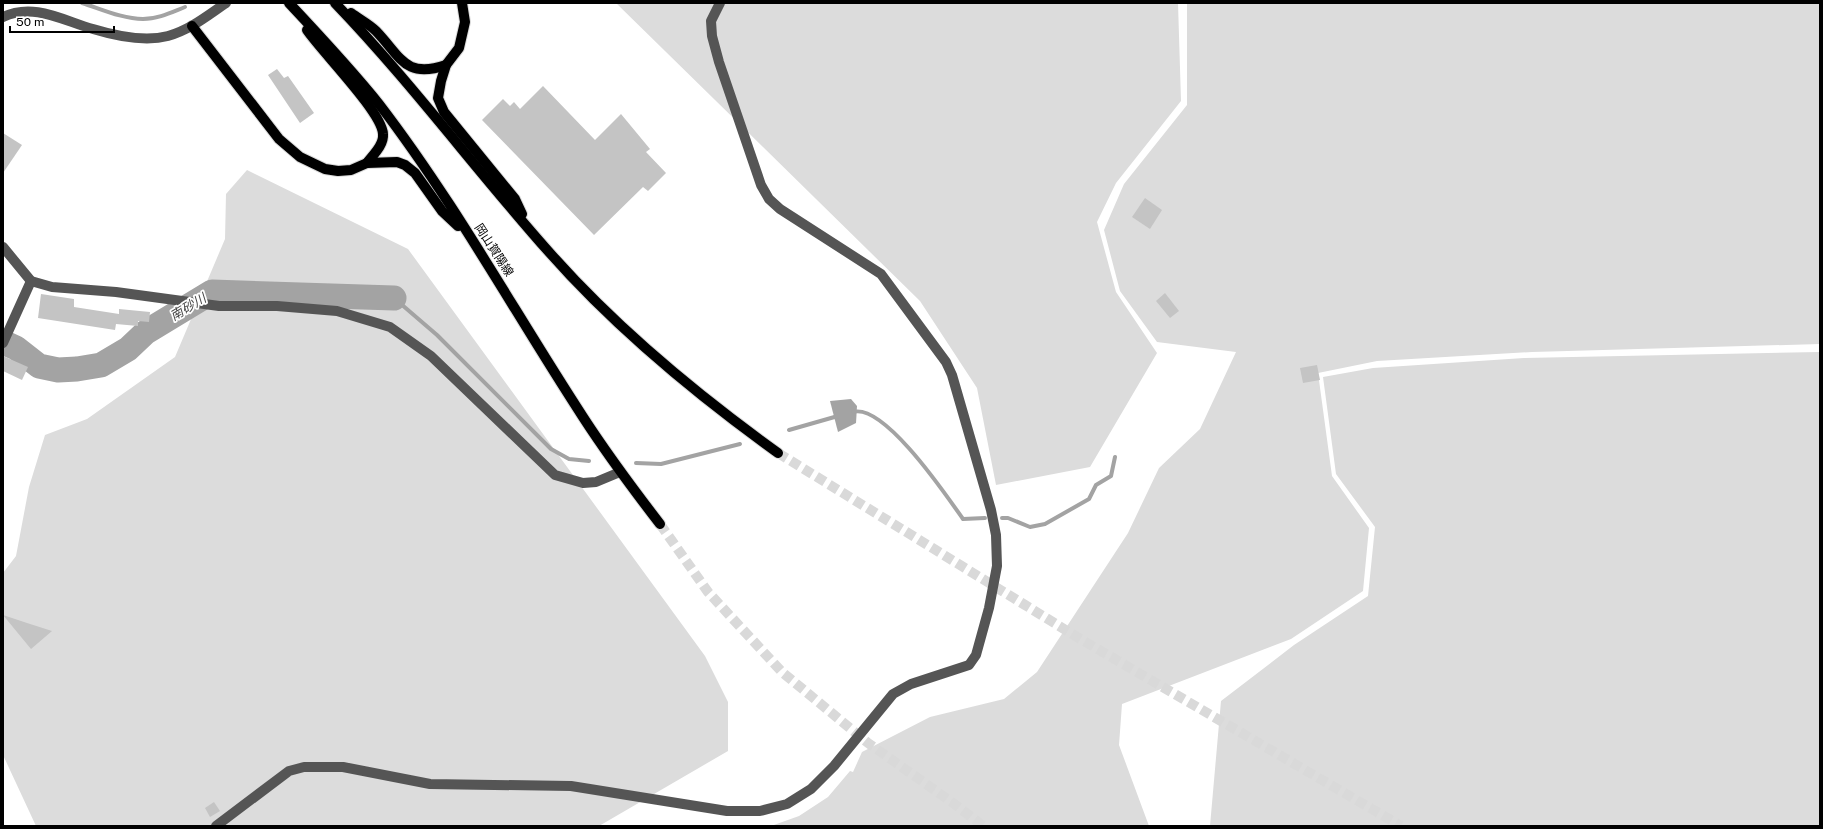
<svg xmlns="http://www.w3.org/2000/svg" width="1823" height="829" font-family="'Public Sans','Noto Sans JP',sans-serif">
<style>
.green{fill:#dcdcdc}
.water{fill:#a3a3a3}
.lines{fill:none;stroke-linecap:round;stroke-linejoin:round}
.stream{stroke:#a3a3a3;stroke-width:4}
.river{stroke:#a3a3a3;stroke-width:25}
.building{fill:#c4c4c4}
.major-tunnel{stroke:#d9d9d9;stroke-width:10;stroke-dasharray:10 5;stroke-linecap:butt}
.major-casing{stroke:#dbdbdb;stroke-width:12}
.minor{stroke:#555;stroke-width:10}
.major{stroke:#000;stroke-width:10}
.labels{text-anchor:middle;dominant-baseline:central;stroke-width:3.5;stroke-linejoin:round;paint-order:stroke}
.street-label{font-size:12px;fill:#000;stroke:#fff}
.water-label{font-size:13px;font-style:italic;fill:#444;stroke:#fff}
</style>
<rect width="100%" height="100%" fill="#fff"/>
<g class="green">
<polygon points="616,3 1178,3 1181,101 1116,183 1097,222 1116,292 1157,353 1090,467 996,485 977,388 920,301"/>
<polygon points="1187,3 1820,3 1820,344 1532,352 1377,361 1318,373 1332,476 1369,528 1363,591 1291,639 1122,704 1119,745 1149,826 771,826 799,816 828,797 850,771 853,772 862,752 930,717 1004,699 1037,672 1128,533 1159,468 1200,429 1236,352 1157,342 1120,291 1104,230 1124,184 1187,105"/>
<polygon points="247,170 408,249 705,656 728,702 728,751 599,826 36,826 3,755 3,573 16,556 29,487 45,435 87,419 175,357 225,239 226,194"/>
<polygon points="1820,352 1820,826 1210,826 1221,701 1294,645 1368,596 1375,527 1336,474 1323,377 1373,368 1524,358"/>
</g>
<polygon class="water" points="851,399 857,406 856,423 838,432 830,401"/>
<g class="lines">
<g class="stream">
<path d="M82,3C101,9 123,19 143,19C158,19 172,12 185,7"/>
<polyline points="394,298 437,335 551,449 569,459 589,461"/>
<path d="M853,412C884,403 946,495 963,519L985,518"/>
<polyline points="789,430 838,416"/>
<polyline points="636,463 661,464 740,444"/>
<polyline points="1002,518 1008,518 1030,527 1045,524 1089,499 1096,485 1111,476 1115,457"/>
</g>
<polyline class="river" points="3,342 16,348 39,366 58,370 77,369 101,365 128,349 146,332 212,292 394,298"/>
</g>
<g class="building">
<polygon points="277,69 284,78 288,76 314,113 300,123 268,75"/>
<polygon points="543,86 595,140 621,114 650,149 646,152 666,173 648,191 643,187 594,235 482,120 503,99 510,106 514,102 520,109"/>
<polygon points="3,133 22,145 3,173"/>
<polygon points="1145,198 1162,210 1150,229 1132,217"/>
<polygon points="1165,293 1179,311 1170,318 1156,301"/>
<polygon points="41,294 74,299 74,307 119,314 119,309 150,312 149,322 138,321 138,326 116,324 115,330 38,318"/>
<polygon points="3,356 28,367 22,380 3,371"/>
<polygon points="1317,365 1320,380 1303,383 1300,368"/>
<polygon points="3,615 27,623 52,631 31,649"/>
<polygon points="214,802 220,811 210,817 205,808"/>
</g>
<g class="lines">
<g class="major-tunnel">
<polyline points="778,453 1077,637 1401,826"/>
<polyline points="660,524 708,592 782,672 868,743 953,803 983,826"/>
</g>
<g class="major-casing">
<g id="major">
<path d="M289,3C320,36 351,69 379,104C455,203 515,313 583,417C607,454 633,489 660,524"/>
<path d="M335,3C411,82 476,170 549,252C616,328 696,394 778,453"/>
<polyline points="462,3 465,22 459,48 446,65 441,81 438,98 444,112 515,199 522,214"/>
<path d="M351,13C359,19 369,24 376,31C401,57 405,79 446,65"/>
<polyline points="192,26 279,139 300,157 325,169 338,171 351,170 367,163 397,162 405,165 415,173 442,211 458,226"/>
<path d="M307,30C322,52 382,112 383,134C384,145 373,155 367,163"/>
</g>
</g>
<g class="minor">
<path d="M3,17C34,2 64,21 93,29C116,36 145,42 168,36C190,30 208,15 226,3"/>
<polyline points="3,247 31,281 52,287 116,292 219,306 277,306 337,311 390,327 431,356 555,475 583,483 596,482 620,472"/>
<polyline points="3,343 31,281"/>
<polyline points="216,826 289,771 304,767 343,767 430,784 571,786 727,811 760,811 787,804 811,789 834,766 893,694 911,684 969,665 976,655 989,608 997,566 996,535 991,510 952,375 946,362 881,274 780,209 769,199 761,185 719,62 712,36 711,21 720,3"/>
</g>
<use href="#major" class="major"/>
</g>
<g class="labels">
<g class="street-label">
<text transform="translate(494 250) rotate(57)">岡山賀陽線</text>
</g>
<g class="water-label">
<text transform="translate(188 307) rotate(-31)">南砂川</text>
</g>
</g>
<rect width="1823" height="829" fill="none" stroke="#000000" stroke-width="8"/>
<path d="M10 26v6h104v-6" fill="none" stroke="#000000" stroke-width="2"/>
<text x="16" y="26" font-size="12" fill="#000000" stroke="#ffffff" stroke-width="3" paint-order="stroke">50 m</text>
</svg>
